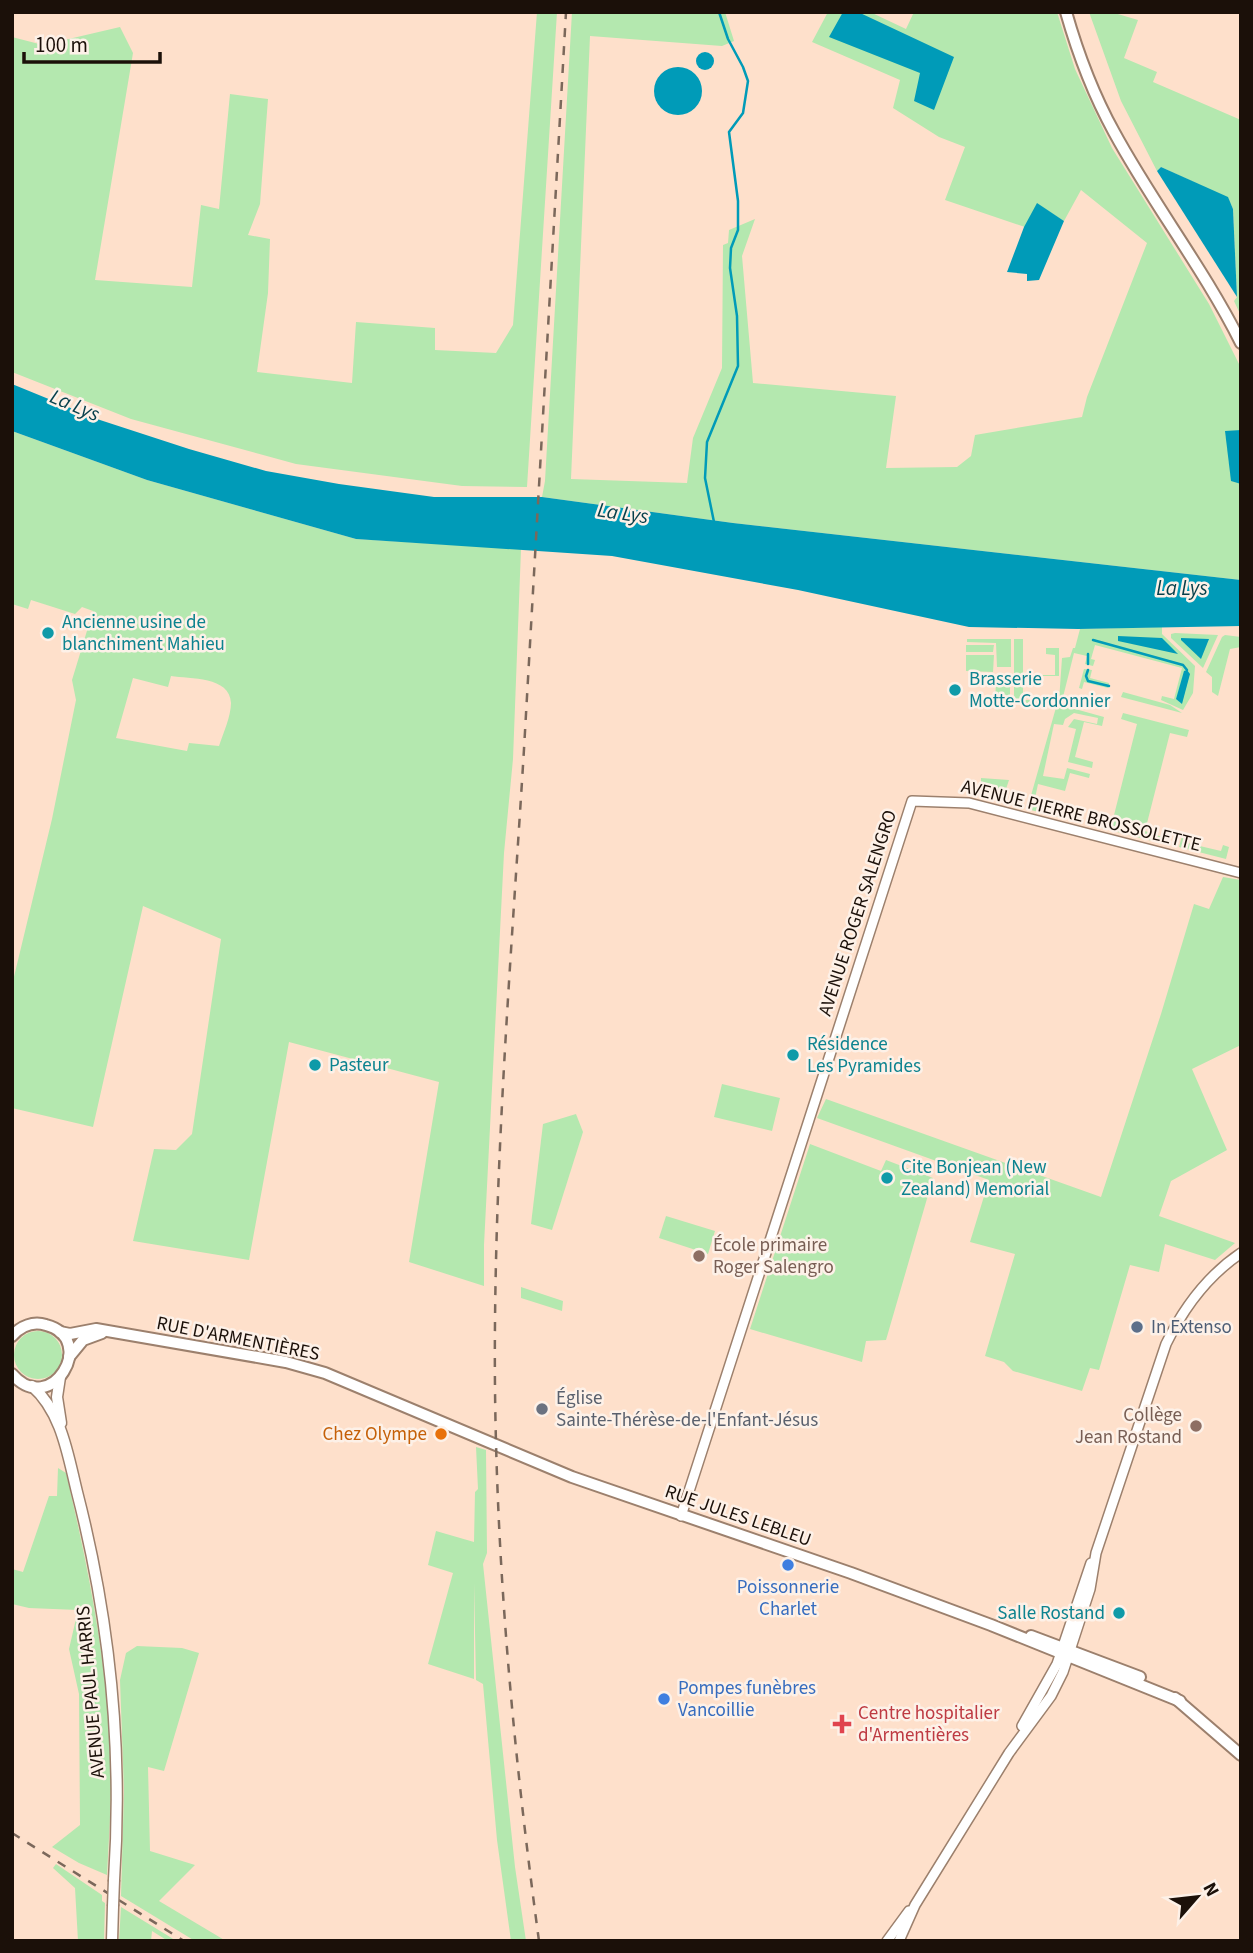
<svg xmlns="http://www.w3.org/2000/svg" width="1253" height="1953" font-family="'Source Sans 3',sans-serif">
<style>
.green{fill:#b4e8af;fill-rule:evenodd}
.water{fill:#009bb8}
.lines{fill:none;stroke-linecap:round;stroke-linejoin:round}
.stream{stroke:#009bb8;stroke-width:2.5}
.tertiary-casing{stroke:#9c806d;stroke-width:12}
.secondary-casing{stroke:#9c806d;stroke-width:13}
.primary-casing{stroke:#9c806d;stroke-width:14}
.tertiary{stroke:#fff;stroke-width:9}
.secondary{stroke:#fff;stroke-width:10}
.primary{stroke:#fff;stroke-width:10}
.rail{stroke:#7b685b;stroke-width:2.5;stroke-dasharray:9 9;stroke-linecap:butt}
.secondary-bridge-casing{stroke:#9c806d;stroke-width:13;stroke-linecap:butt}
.secondary-bridge{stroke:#fff;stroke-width:10}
.culture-dot{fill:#0f9aa8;stroke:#fdf1e8;stroke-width:2.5}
.education-dot{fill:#8d6e63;stroke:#fdf1e8;stroke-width:2.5}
.service-dot{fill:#5c6f8a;stroke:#fdf1e8;stroke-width:2.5}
.worship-dot{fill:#6b7280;stroke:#fdf1e8;stroke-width:2.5}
.food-dot{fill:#e8710a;stroke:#fdf1e8;stroke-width:2.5}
.shop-dot{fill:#3f7fe0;stroke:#fdf1e8;stroke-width:2.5}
.health-dot{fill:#e0444e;stroke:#fdf1e8;stroke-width:2.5}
.labels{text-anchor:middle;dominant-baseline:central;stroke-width:5;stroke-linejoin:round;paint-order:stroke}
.culture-label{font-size:19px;fill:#0d838f;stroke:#fdf1e8;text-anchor:start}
.street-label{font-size:19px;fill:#1b1009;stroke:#fdf1e8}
.education-label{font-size:19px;fill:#785e54;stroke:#fdf1e8;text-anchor:start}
.service-label{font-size:19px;fill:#4e5e75;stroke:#fdf1e8;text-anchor:start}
.worship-label{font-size:19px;fill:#5b616d;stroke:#fdf1e8;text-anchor:start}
.food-label{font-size:19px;fill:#c56008;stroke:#fdf1e8;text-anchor:end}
.shop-label{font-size:19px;fill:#366cbe;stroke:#fdf1e8}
.health-label{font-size:19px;fill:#be3a42;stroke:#fdf1e8;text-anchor:start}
.water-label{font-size:21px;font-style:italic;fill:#063f4b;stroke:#fdf1e8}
</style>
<rect width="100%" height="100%" fill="#fee0cb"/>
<g class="green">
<polygon points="537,12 557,12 527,487 462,486 296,464 131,419 12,372 12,37 43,45 120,27 133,53 95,280 192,287 201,205 219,209 230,94 268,99 260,204 248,235 270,239 268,293 257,372 352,383 356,322 435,328 435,350 496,353 513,325"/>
<polygon points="572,12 725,12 734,41 722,46 590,36 571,479 687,483 693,438 722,368 723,245 728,243 729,230 755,219 742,256 753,383 896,396 886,468 957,467 971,456 975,435 1082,417 1087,397 1147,243 1081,190 1064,221 1037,204 1025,227 945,200 965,147 939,137 893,108 900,80 812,42 828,12 870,12 906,29 914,12 1057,12 1075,69 1112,148 1209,304 1241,368 1241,580 733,523 542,497 545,481"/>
<polygon points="1089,12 1111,12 1138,20 1124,58 1157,72 1153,82 1241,120 1241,316 1234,301 1237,297 1233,209 1228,198 1161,167 1157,171 1121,101"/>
<path d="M12,431L147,480L356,539L521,549L513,759L504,853L484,1245V1286L409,1262L439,1082L289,1042L249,1260L133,1241L154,1149L176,1150L192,1134L221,939L143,906L93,1127L12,1108V985L52,819L76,700L72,680L93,611L82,607L75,614L31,600L28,609L12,604ZM171,676C190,679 230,676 231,703C231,716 223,734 219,746L189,743L187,751L116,738L133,678L168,687Z"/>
<polygon points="1162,627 1162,634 1195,666 1193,693 1183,710 1161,700 1162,696 1174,699 1182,668 1095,645 1091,659 1095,660 1093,666 1085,664 1087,656 1074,653 1062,701 1059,701 1062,658 1070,657 1073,648 1075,648 1080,629"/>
<polygon points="1175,633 1218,635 1203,668 1171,638 1171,634"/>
<polygon points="1225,635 1241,637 1241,647 1230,649 1218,696 1212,692 1212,677 1206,672 1222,637"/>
<polygon points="967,639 1011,639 1011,667 997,667 996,643 967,642"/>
<polygon points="1014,639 1023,639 1023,675 1055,675 1055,655 1046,654 1046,648 1059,648 1059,676 1014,676"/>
<polygon points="966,645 994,645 993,652 966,652"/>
<polygon points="966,655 994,655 993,672 966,671"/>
<polygon points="1084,669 1092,670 1090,678 1109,683 1108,688 1084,682 1082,689 1079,688"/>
<polygon points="1014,679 1023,679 1023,700 1042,700 1041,703 1014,703"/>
<polygon points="996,682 1010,682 1010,703 995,703"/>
<polygon points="1123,692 1170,705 1182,713 1121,697"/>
<polygon points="1057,704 1104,717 1102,726 1084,722 1075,757 1093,762 1092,768 1068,762 1076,729 1068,727 1074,719 1097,724 1098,718 1074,713 1065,719 1063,725 1054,724 1043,776 1064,779 1067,768 1090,774 1089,778 1070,773 1065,791 1038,784 1034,803 1060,810 1058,817 1031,810 1032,800 1030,799"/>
<polygon points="1123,713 1189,730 1187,737 1170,733 1145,831 1162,837 1156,842 1098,827 1094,823 1098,824 1094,822 1095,819 1112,823 1137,724 1121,719"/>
<polygon points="981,778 1009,780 1003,798 984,794 986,787 981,785"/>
<polygon points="1182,836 1188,836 1187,843 1221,851 1223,845 1229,847 1226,859 1179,847"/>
<polygon points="1223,877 1241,880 1241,1045 1192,1069 1227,1150 1171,1181 1159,1216 1235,1243 1215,1260 1165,1244 1159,1272 1130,1265 1099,1370 1090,1368 1082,1391 1013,1371 1004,1362 985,1356 1015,1254 970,1242 989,1180 817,1118 826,1099 1101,1197 1161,1014 1194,904 1209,909"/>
<polygon points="722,1084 780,1098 772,1131 714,1117"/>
<polygon points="576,1114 583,1132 552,1230 531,1224 543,1124"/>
<polygon points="810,1144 881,1171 886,1160 933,1178 886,1340 866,1341 862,1362 750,1329"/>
<polygon points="666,1216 715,1231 708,1254 659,1238"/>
<polygon points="521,1287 563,1301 562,1311 521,1298"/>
<circle cx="38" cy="1355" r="24"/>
<polygon points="476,1447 486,1450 487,1553 483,1564 515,1867 526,1941 511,1941 497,1840 483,1684 476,1680 474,1583 474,1679 428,1664 453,1573 428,1565 436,1531 474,1542 475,1492 478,1489"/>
<path d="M58,1468L66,1473C88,1566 107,1661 111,1757C112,1796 109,1836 107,1875L79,1863L52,1847L80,1825L79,1694L69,1649L78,1610L29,1608L12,1604V1569L23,1572L49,1496H57Z"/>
<polygon points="137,1646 182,1648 199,1653 164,1771 148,1767 150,1851 195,1865 159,1901 226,1941 195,1941 121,1896 124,1791 120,1680 126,1653"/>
<polygon points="56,1864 102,1895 102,1901 105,1903 104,1941 78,1941 75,1888 53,1868"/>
<polygon points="121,1907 170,1937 176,1941 168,1941 152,1931 151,1941 119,1941"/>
</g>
<g class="water">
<polygon points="843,12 858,12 954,57 934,110 914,101 920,73 829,37"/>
<circle cx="705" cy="61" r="9"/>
<circle cx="678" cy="91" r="24"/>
<polygon points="1161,167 1228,197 1233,209 1237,297 1157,171"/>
<polygon points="1037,203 1064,221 1039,280 1027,281 1027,274 1007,272 1024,227"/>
<polygon points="12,384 100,420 189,449 266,471 339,484 434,497 542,497 733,523 1241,580 1241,626 1078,629 969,627 798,590 612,556 356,539 147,480 12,431"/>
<polygon points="1241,430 1241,484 1231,481 1225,431"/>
<polygon points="1118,636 1162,638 1178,654 1118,641"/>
<polygon points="1181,638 1209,639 1201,659 1181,640"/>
<polygon points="1187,670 1190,674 1182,704 1176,699 1184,671"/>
</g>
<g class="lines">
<g class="stream">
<polyline points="714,522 705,478 707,442 738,366 737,316 730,268 731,248 738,230 738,201 729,132 743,113 748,81 743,67 728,39 719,12"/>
<polyline points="1093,640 1183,665 1187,670"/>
<polyline points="1088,664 1088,654"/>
<polyline points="1088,670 1086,676 1088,681 1109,686"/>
</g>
<g class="tertiary-casing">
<g id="tertiary">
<polyline points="681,1516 912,801 969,803 1241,873"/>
<polyline points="1022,1726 1057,1664 1091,1563"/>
<polyline points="887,1941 909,1911"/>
<path d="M899,1941L915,1905L1009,1753L1051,1696L1063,1672L1090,1589L1096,1553L1166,1344C1184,1307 1207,1276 1241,1253"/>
</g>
</g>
<g class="secondary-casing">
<g id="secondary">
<polyline points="60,1377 57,1397 61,1423"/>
<path d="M32,1386C62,1412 68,1456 77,1492C110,1620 123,1749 114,1880"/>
<polyline points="112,1941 113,1906"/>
</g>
</g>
<g class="primary-casing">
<g id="primary">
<path d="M1066,12C1078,54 1093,94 1114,132C1153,204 1204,269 1241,343"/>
<polyline points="60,1332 70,1334 96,1329 286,1362 325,1373 572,1477 851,1573 991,1625 1180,1701"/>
<path d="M12,1336C21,1326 33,1321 46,1325C99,1339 51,1419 12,1374"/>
<polyline points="69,1357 83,1340 102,1333"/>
<polyline points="1031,1636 1140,1677"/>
<polyline points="1175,1698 1241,1755"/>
</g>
</g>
<use href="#tertiary" class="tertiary"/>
<use href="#secondary" class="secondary"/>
<use href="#primary" class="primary"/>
<g class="rail">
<polyline points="12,1833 184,1941"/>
<path d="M539,1941C514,1757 497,1575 495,1389C493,1176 511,962 524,749C538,504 552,258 566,12"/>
</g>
<g class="secondary-bridge-casing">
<polyline id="secondary-bridge" points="113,1906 114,1880"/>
</g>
<use href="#secondary-bridge" class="secondary-bridge"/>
</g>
<g class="culture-dot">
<circle cx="48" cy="633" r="7"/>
<circle cx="955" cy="690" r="7"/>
<circle cx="793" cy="1055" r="7"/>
<circle cx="315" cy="1065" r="7"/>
<circle cx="887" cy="1178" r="7"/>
<circle cx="1119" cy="1613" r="7"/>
</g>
<g class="education-dot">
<circle cx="699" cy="1256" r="7"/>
<circle cx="1196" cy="1426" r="7"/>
</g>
<circle class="service-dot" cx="1137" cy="1327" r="7"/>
<circle class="worship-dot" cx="542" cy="1409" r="7"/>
<circle class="food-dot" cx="441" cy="1434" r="7"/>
<g class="shop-dot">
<circle cx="788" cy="1565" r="7"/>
<circle cx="664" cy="1699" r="7"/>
</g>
<path class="health-dot" d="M838.5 1713.5h7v7h7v7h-7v7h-7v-7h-7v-7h7z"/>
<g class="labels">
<g class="culture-label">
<text x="62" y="622">Ancienne usine de<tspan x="62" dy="22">blanchiment Mahieu</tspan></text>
<text x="969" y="679">Brasserie<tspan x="969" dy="22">Motte-Cordonnier</tspan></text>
<text x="807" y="1044">Résidence<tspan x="807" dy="22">Les Pyramides</tspan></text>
<text x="329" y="1065">Pasteur</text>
<text x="901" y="1167">Cite Bonjean (New<tspan x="901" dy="22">Zealand) Memorial</tspan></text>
<text x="1105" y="1613" text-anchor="end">Salle Rostand</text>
</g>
<g class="street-label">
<text transform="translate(1081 816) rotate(14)">AVENUE PIERRE BROSSOLETTE</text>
<text transform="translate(858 913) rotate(-72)">AVENUE ROGER SALENGRO</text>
<text transform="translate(238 1339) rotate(11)">RUE D'ARMENTIÈRES</text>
<text transform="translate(738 1516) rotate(19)">RUE JULES LEBLEU</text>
<text transform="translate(91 1692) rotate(-95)">AVENUE PAUL HARRIS</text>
</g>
<g class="education-label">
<text x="713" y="1245">École primaire<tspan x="713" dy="22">Roger Salengro</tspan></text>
<text x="1182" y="1415" text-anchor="end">Collège<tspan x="1182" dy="22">Jean Rostand</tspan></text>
</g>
<g class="service-label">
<text x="1151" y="1327">In Extenso</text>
</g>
<g class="worship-label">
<text x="556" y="1398">Église<tspan x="556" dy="22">Sainte-Thérèse-de-l'Enfant-Jésus</tspan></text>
</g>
<g class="food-label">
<text x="427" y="1434">Chez Olympe</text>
</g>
<g class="shop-label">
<text x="788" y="1587">Poissonnerie<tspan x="788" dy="22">Charlet</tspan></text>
<text x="678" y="1688" text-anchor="start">Pompes funèbres<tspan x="678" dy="22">Vancoillie</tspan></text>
</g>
<g class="health-label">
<text x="858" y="1713">Centre hospitalier<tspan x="858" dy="22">d'Armentières</tspan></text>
</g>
<g class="water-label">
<text transform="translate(75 405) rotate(23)">La Lys</text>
<text transform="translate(623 513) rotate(8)">La Lys</text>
<text x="1182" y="588">La Lys</text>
</g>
</g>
<rect width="1253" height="1953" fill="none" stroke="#1b1009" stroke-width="28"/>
<g transform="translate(1197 1897) rotate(62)" stroke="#fdf1e8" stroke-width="5" paint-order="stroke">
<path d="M0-5L12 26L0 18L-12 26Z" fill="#1b1009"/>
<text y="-10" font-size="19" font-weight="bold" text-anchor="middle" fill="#1b1009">N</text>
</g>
<path d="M24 52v10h136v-10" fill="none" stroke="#1b1009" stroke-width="3.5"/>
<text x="35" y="52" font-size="21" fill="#1b1009" stroke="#fdf1e8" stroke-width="5" paint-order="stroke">100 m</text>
</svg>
